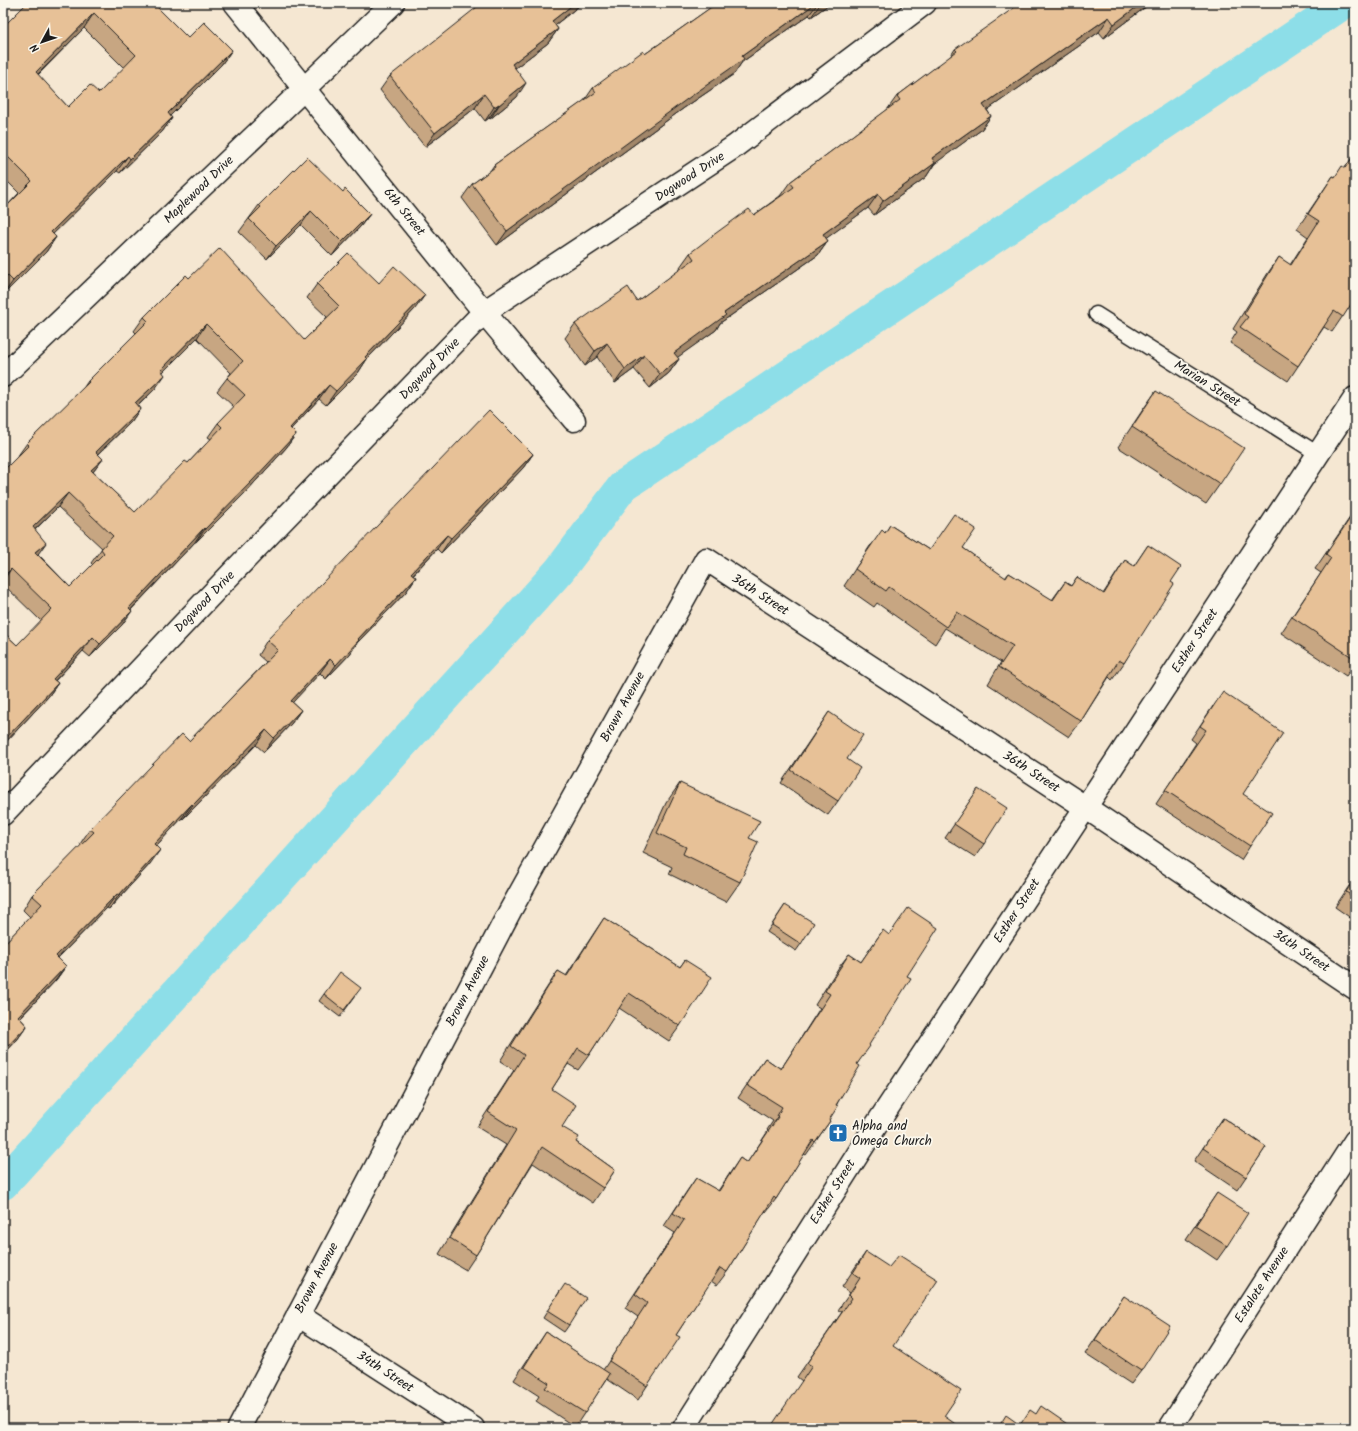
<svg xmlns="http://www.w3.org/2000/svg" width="1358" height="1431" font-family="Kalam,sans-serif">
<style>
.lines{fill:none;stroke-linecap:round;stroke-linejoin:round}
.canal{stroke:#8ddee8;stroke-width:32}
.lane-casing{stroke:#1c1c1c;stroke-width:17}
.street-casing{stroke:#1c1c1c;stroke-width:25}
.secondary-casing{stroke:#1c1c1c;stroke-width:25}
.lane{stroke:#fbf7ec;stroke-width:14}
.street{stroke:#fbf7ec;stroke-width:22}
.secondary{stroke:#fbf7ec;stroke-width:22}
.wall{fill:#c7a682;stroke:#1c1c1c;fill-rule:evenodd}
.shaded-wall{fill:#a2876a;stroke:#1c1c1c}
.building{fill:#e7c197;stroke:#1c1c1c;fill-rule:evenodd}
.labels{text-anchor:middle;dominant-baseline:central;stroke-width:3.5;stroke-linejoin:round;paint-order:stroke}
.street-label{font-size:13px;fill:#1c1c1c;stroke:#fbf7ec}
.poi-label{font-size:13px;fill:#1c1c1c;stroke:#fbf7ec;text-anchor:start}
</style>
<rect width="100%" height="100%" fill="#f5e7d2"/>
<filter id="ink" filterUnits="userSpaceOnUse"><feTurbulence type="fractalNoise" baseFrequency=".025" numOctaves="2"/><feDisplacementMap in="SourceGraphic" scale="8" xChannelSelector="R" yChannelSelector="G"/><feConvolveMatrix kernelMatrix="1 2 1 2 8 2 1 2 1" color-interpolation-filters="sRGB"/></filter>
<g filter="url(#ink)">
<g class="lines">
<polyline class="canal" points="3,1184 559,571 623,486 1344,3"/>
<g class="lane-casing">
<polyline id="lane" points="1096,314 1318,454"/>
</g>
<g class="street-casing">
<g id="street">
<polyline points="235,3 484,312 574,420"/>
<polyline points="3,814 231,574 484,312 734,147 925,3"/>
<polyline points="298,1315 473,1428"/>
<polyline points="239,1428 510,911 706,559 1085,807 1355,988"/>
<polyline points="684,1428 877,1124 1355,398"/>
<polyline points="1170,1428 1355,1141"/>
</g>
</g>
<g class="secondary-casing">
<polyline id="secondary" points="3,376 305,88 393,3"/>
</g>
<use href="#lane" class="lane"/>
<use href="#street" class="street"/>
<use href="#secondary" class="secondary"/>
</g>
<g class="wall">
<path d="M153,3L188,38L232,50L221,65L170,116L172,118L162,132L120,173L117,171L53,234L56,237L46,252L3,295V210L19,193L3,177V27ZM84,28L124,68L99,93L68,107L38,75Z"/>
<polygon points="715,3 831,3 811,17 809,15 742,62 734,74 684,108 497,245 462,198 472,184 490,171 494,165 584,101 593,88 645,54 713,6"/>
<polygon points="1151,3 1104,38 1099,32 987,110 991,116 981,130 935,163 926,177 874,215 868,208 826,238 828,241 818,255 720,323 716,330 677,357 679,359 669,373 650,388 634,369 615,383 597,357 585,366 565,338 575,324 637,301 681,269 680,267 690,253 754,215 780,196 790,182 887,110 897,96 950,57 955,49"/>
<polygon points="579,6 555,25 558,29 548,43 515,68 517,97 490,119 489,118 485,121 475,108 425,147 380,90 390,76"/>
<polygon points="1355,153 1355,298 1332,332 1324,327 1288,381 1230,343 1237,332 1233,329 1268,273 1279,257 1290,265 1308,237 1297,229 1333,176 1335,177 1345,168"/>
<polygon points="343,192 370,214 360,227 332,256 301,225 267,259 239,232 259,205"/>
<path d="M189,278L304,340L327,317L307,298L317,284L379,283L415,309L367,359L358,373L326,405L319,399L291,429L296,434L286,448L244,494L196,542H195L131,610L122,625L90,657L83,651L55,681L58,683L48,697L3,745V632L17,645L41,621L3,584V471L17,457L27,443L82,390L88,381L136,333L134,331L144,317ZM197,338L231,373L227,378L217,391L234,407L218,423L208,437L211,439L188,463L135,512L93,472L103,459L98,454L131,422L140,409L138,406L155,389L163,372ZM58,507L102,548L91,563L93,565L70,587L38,554L35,530Z"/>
<polygon points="1156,391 1220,484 1206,504 1118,447 1142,411"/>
<polygon points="533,454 523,468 441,553 437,549 413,575 416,577 406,592 357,643 350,654 326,679 320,673 292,702 301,710 291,724 264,752 256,745 183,819 182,818 156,846 150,864 109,909 107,908 58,958 66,966 56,980 20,1018 27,1026 17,1040 3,1055 3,945 30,917 23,910 32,895 82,845 80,844 90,829 189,741 266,662 258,655 267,640"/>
<polygon points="1355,510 1355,664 1346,676 1281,633 1321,573 1315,569"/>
<polygon points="890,525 929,550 963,548 1005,578 1009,573 1052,600 1065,582 1071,586 1077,577 1103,594 1125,560 1134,566 1148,545 1171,582 1124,663 1112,680 1109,677 1081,721 1069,737 988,684 1001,662 945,628 935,644 877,603 874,607 844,586 870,546 885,533"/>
<polygon points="1213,706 1243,794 1250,846 1241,860 1156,804 1196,743 1191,739"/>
<polygon points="829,712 847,759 838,801 828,815 781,783"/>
<polygon points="680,783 749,838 740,882 726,902 669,874 672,867 643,853 666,803"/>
<polygon points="978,789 984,844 975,857 945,838"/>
<polygon points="1355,877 1355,921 1335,907"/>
<polygon points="785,905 801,944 796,951 767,932"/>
<polygon points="604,918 680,967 685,960 680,1026 669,1041 619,1008 589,1055 578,1070 568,1064 552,1089 562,1127 576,1142 615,1170 593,1203 533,1163 476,1255 466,1270 439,1254 506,1145 477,1127 514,1070 500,1061 548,986 558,971 566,976 594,933"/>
<polygon points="883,930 907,976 857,1064 829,1120 830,1121 806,1155 804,1154 776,1199 766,1212 765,1211 727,1272 717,1285 711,1281 676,1335 647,1386 638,1400 607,1379 575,1427 536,1401 539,1396 514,1380 546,1332 603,1370 638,1317 625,1308 675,1233 664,1226 687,1191 696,1178 718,1191 740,1158 747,1163 768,1131 767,1130 773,1121 738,1098 765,1058 781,1069 820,1008 815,1005 839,967 849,954 861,962"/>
<polygon points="324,994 356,995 340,1017 319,1001"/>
<polygon points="1223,1118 1266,1147 1237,1190 1194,1161"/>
<polygon points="1217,1193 1227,1246 1217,1260 1186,1239"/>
<polygon points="866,1252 893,1346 944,1416 802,1381 797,1377 842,1312 838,1310 850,1293 842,1287 856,1266"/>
<polygon points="560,1291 569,1325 564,1332 543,1318"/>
<polygon points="1124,1296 1141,1371 1131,1384 1085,1354"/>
</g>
<g class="shaded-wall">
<polygon points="575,3 581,3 579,6 542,35 552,21"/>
<polygon points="816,3 818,3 809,15 742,62 734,74 684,108 497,245 507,231 742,56"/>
<polygon points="821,3 831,3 811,17"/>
<polygon points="1142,3 1151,3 1104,38 1114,24"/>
<polygon points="94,13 84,28 25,87 36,72"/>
<polygon points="1109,17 1099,32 973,120 983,105"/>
<polygon points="558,29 548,43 502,78 512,64"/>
<polygon points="232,50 221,65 158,128 168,113"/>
<polygon points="526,83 517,97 490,119 499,105"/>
<polygon points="484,94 475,108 425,147 435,133"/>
<polygon points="499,104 489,118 485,121 494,107"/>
<polygon points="991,116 981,130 922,173 932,158"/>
<polygon points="172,118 162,132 120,173 130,159"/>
<polygon points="128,156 117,171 40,247 51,232"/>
<polygon points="935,163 926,177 874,215 883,201"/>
<polygon points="878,194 868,208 813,248 823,234"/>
<polygon points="311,211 301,225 267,259 276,246"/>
<polygon points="370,214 360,227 332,256 342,242"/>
<polygon points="56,237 46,252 3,295 13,281"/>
<polygon points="828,241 818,255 720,323 716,330 664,367 674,353 724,313"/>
<polygon points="425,295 415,309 367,359 358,373 326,405 336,391 365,357"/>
<polygon points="206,324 197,338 151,384 161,370"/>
<polygon points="607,343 597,357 585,366 595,351"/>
<polygon points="644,355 634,369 615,383 625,369"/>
<polygon points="679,359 669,373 650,388 660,374"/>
<polygon points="165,375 155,389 126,417 135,403"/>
<polygon points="329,385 319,399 280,441 290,428"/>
<polygon points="140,409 131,422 86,465 96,452"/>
<polygon points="296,434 286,448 244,494 196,542 205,529"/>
<polygon points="533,454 523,468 441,553 451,538"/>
<polygon points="103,459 93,472 91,470"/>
<polygon points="68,493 58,507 23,541 33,527"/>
<polygon points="204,528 195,542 119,622 129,608"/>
<polygon points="447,535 437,549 401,587 411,573"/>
<polygon points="46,543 36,557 35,552"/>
<polygon points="11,569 3,581 3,577"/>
<polygon points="416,577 406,592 357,643 350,654 326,679 336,665 358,639"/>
<polygon points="132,611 122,625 90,657 100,644"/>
<polygon points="93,637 83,651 43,693 53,679"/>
<polygon points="330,659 320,673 281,715 291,701"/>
<polygon points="58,683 48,697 3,745 3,741"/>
<polygon points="301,710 291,724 264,752 274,738"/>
<polygon points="266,730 256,745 183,819 193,805"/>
<polygon points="192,804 182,818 144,859 154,844"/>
<polygon points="160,850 150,864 109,909 119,895"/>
<polygon points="117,894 107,908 46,970 56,956"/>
<polygon points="66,966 56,980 8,1030 18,1016"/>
<polygon points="27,1026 17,1040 3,1055 3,1051"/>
</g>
<g class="building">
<path d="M27,3H153L188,38L204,22L232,50L168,113L172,118L130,159L128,156L51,232L56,237L13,281L7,275L3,280V210L32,181L3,152V27ZM94,13L136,55L99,93L90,85L68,107L36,72Z"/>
<polygon points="482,3 486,3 487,4 488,3 575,3 552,21 558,29 512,64 526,83 499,105 499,104 494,107 484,94 435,133 390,76"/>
<polygon points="717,3 816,3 742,56 744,59 694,94 507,231 472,184 495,167 494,165 596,92 593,88 643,51 645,54"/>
<polygon points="1021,3 1142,3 1114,24 1109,17 983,105 991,116 932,158 935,163 883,201 878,194 823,234 828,241 724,313 726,315 674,353 679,359 660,374 644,355 625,369 607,343 595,351 575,324 628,287 637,301 694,259 690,253 712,236 749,209 754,215 794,187 790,182 900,100 897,96 957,51 955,49"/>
<polygon points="1355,154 1355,298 1343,317 1334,311 1298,366 1240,327 1248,317 1244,314 1279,257 1291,265 1319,221 1308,214 1333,176 1335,177 1342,166 1345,168"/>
<polygon points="307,157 343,192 345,189 370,214 342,242 311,211 276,246 249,219 261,207 259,205"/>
<path d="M220,248L304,340L339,306L317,284L348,253L379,283L394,266L425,295L365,357L367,359L336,391L329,385L290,428L296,434L253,480L205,529L204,528L129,608L132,611L100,644L93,637L53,679L58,683L3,741V632L17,645L52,609L11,569L3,577V471L29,445L27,443L89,382L88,381L148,321L144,317L186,275L189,278ZM206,324L243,361L227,378L245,395L218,423L222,427L188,463L185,461L135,512L91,470L103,459L96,452L140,409L135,403L165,375L161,370ZM68,493L113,536L101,549L104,553L70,587L35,552L46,543L33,527Z"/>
<polygon points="1156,391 1244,448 1220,484 1132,427"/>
<polygon points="489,410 533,454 451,538 447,535 411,573 416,577 358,639 359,640 336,665 330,659 291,701 301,710 274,738 266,730 193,805 192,804 154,844 160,850 119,895 117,894 56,956 66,966 18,1016 27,1026 3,1051 3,945 42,904 32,895 94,832 90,829 182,734 189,741 278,650 267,640"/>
<polygon points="1355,511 1355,659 1292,617 1331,558 1326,554"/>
<polygon points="954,514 976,529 963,548 1006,578 1009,573 1053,600 1065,582 1071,586 1077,577 1104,594 1125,560 1134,566 1148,545 1181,567 1171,582 1174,584 1124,663 1119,660 1081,721 999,667 1013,646 957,612 946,627 889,587 886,591 855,569 882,530 885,533 890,525 929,550"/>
<polygon points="1223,692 1283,733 1243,794 1272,813 1250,846 1165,790 1206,730 1200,726"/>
<polygon points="829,712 863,735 847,759 860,768 838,801 791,770"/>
<polygon points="680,783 760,821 749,838 758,842 740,882 683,854 686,847 657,833"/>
<polygon points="978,789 1007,808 984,844 954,824"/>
<polygon points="1355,878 1355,898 1346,892"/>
<polygon points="785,905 814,923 801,944 772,925"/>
<polygon points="908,908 938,928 907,976 911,978 869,1045 870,1046 857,1064 860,1066 836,1105 838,1106 829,1120 830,1121 815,1142 813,1140 776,1199 774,1197 727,1272 720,1268 676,1335 680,1337 647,1386 609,1361 647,1303 635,1294 684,1220 673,1213 696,1178 719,1191 740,1158 747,1163 778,1117 777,1116 782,1107 747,1085 765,1058 781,1069 830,994 825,991 849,954 861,962 883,930 889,935"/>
<polygon points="604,918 680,967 685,960 712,977 680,1026 629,993 589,1055 578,1048 552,1089 576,1105 562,1127 579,1137 576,1142 615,1170 603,1188 542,1147 476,1255 450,1238 516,1130 488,1112 524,1055 511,1046 558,971 567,976"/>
<polygon points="340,972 361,988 344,1010 324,994"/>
<polygon points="1223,1118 1266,1147 1246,1177 1203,1148"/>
<polygon points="1217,1193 1248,1213 1227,1246 1195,1226"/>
<polygon points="866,1252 889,1267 899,1255 938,1280 893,1346 961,1391 944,1416 961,1428 770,1428 812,1366 807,1363 852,1298 849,1295 860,1278 853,1273"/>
<polygon points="565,1284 586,1298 569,1325 547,1311"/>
<polygon points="1124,1296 1170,1326 1141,1371 1095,1340"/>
<polygon points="546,1332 610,1374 585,1413 545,1388 549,1383 524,1367"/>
<polygon points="1041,1406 1073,1428 998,1428 1006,1415 1020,1425 1030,1410 1036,1414"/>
</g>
</g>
<defs>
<g id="church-square" transform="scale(1)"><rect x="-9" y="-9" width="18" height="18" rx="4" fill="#1f6fb2" stroke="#fbf7ec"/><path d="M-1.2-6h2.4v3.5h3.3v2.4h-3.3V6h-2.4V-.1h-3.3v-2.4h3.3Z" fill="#fff"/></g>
</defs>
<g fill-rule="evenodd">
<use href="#church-square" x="838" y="1133"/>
</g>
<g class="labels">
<g class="street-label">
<text transform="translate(690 177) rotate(-33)">Dogwood Drive</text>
<text transform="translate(199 190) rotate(-44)">Maplewood Drive</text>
<text transform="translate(404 212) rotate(51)">6th Street</text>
<text transform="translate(430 369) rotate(-46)">Dogwood Drive</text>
<text transform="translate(1207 384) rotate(32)">Marian Street</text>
<text transform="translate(760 595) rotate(33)">36th Street</text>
<text transform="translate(205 602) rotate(-46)">Dogwood Drive</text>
<text transform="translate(1195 641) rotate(-57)">Esther Street</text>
<text transform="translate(623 707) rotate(-61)">Brown Avenue</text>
<text transform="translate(1031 772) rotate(33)">36th Street</text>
<text transform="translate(1017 911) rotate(-57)">Esther Street</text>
<text transform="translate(1301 951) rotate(34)">36th Street</text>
<text transform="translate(468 991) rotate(-62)">Brown Avenue</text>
<text transform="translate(833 1192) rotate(-58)">Esther Street</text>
<text transform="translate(317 1278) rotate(-62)">Brown Avenue</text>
<text transform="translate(1262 1285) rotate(-57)">Estalote Avenue</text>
<text transform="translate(385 1372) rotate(33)">34th Street</text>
</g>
<g class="poi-label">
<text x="852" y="1126">Alpha and<tspan x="852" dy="15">Omega Church</tspan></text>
</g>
</g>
<rect width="1358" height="1431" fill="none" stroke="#fbf7ec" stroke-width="16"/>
<rect x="8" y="8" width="1342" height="1415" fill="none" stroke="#1c1c1c" stroke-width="1.5" filter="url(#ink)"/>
<g transform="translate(42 42) rotate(230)" stroke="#fbf7ec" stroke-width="3" paint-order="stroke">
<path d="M0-3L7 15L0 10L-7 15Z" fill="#1c1c1c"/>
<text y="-6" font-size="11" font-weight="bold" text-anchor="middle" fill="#1c1c1c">N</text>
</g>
</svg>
